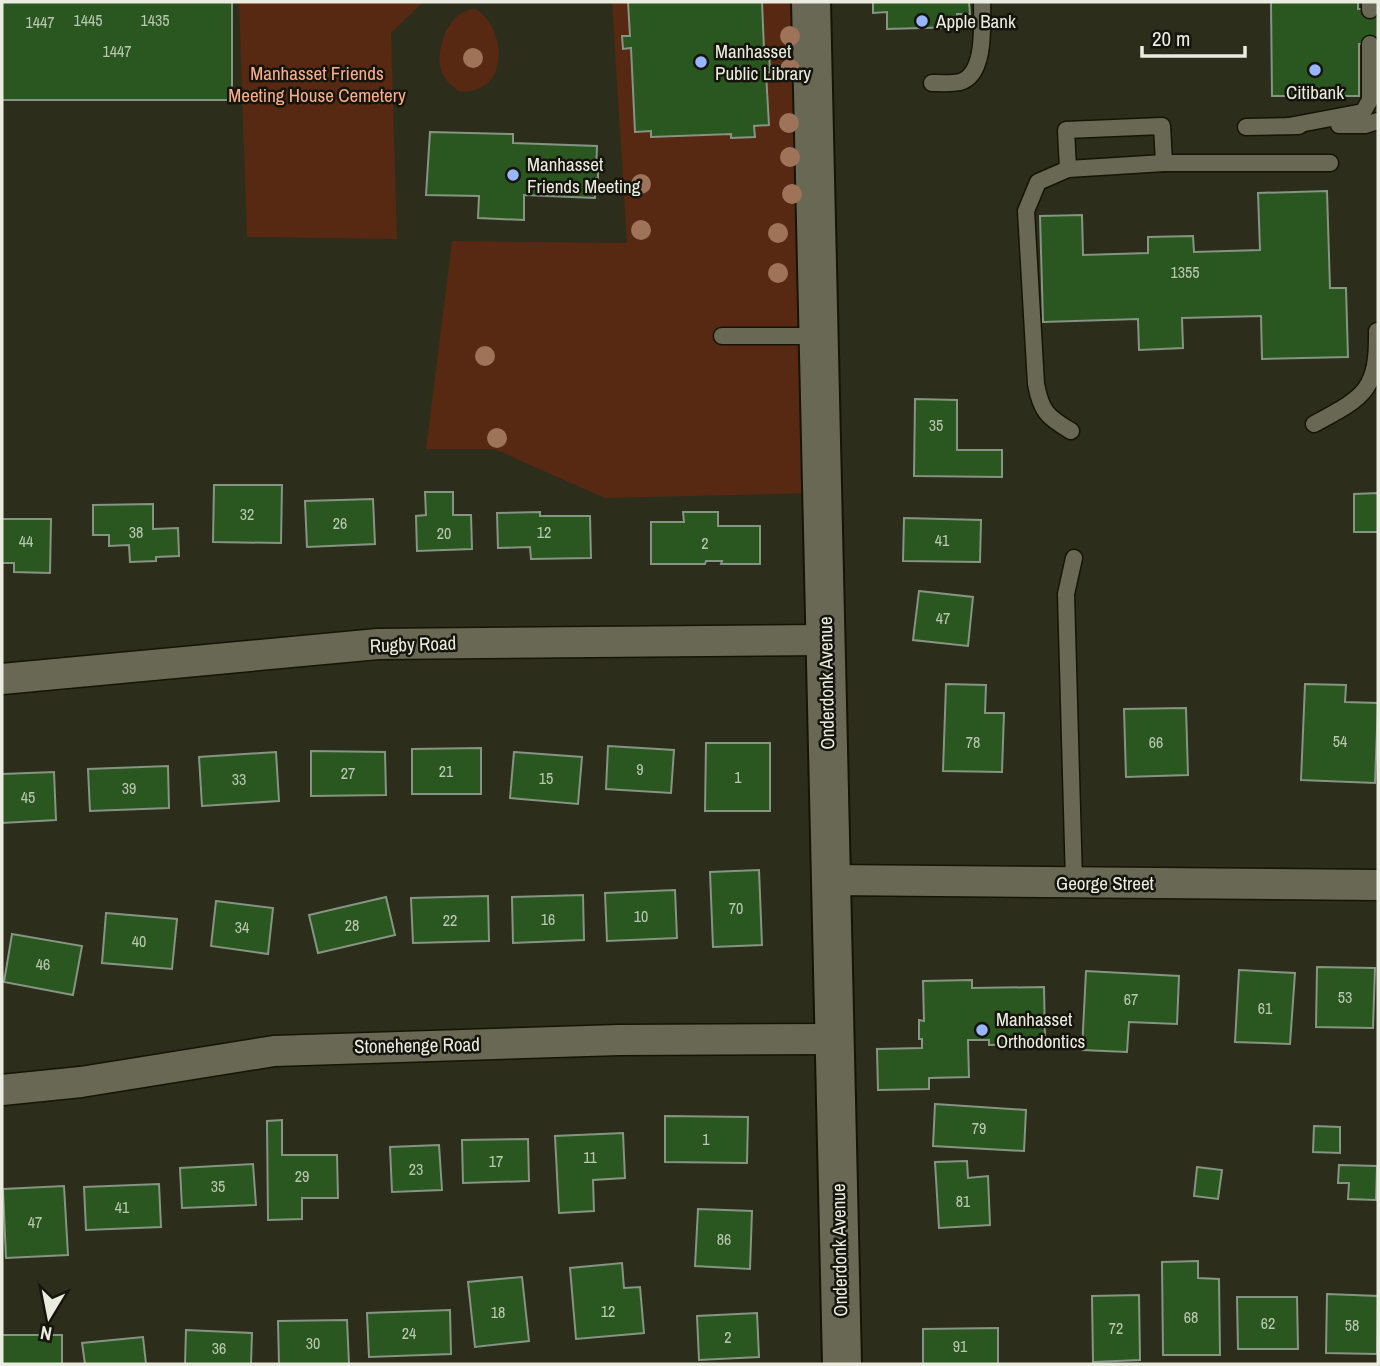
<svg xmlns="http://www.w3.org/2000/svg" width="1380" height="1366" font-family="'Archivo Narrow',sans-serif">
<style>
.green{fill:#572912}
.building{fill:#29571f;stroke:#869483;stroke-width:2}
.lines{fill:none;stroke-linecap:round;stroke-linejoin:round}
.lane-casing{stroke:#161505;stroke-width:19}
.street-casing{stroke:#161505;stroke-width:33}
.secondary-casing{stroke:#161505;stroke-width:42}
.lane{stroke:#686854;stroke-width:16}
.street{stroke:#686854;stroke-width:30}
.secondary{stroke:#686854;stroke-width:38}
.tree{fill:#9e7358}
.poi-dot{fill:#99b5fd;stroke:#15150d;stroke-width:2.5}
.labels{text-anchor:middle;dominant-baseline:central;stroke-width:5;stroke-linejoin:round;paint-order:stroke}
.number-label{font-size:16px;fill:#bac7b0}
.poi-label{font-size:19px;fill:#ebece0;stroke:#15150d;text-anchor:start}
.park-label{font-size:19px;fill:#fbad8a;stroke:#15150d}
.street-label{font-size:19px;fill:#ebece0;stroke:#15150d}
</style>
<rect width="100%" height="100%" fill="#2d2d1b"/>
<g class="green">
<polygon points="239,2 423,2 391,33 397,239 247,237"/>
<polygon points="612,2 803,2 817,493 605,498 494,449 426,449 452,241 627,243"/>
<path d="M476,9C509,31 509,97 458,91C451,85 443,79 441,69C435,48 450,8 476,9Z"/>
</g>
<g class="building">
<rect x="2" y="2" width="230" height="98"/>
<polygon points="628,2 762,2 764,49 769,51 770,72 766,73 769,125 754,126 755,137 731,138 731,134 651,137 651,131 635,132 631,48 623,49 622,36 630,36"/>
<polygon points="873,2 969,2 970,14 957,14 957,27 887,29 887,12 873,13"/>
<polygon points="1271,2 1358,2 1358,9 1378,9 1378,44 1359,44 1359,96 1272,96"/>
<polygon points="430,132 513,134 513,143 597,146 596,171 598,171 598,178 596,178 595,198 524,195 524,220 478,218 479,196 426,195"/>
<polygon points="1327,191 1330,288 1346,288 1348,357 1262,359 1261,316 1182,318 1183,348 1139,350 1138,319 1043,322 1040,216 1082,215 1083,255 1148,253 1148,237 1193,236 1194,252 1260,250 1258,193"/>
<polygon points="915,399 957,400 957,450 1002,450 1002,477 914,476"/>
<polygon points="214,485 282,485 281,543 213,542"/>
<polygon points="425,492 453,492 453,515 471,515 472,549 417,551 416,516 426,515"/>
<polygon points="1378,493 1378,532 1354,532 1354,494"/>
<polygon points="373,499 375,544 307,547 305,501"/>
<polygon points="153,504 153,529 178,528 179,556 156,557 156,561 130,562 129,545 109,546 109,535 93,535 93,505"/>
<polygon points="540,512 540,516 590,516 591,558 531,559 530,547 498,548 497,513"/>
<polygon points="683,512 718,512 718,526 760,526 760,564 721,564 722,561 706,561 705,564 651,564 651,522 684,522"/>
<polygon points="904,518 981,520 980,562 903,561"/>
<polygon points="2,519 51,519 50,573 14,572 14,563 2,563"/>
<polygon points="919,591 973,597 968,646 913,640"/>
<polygon points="946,684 986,685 985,713 1004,713 1002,772 943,771"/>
<polygon points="1305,684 1346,685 1345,702 1378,703 1375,783 1301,780"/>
<polygon points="1186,708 1188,775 1126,777 1124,709"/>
<polygon points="706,743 770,743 770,811 705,811"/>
<polygon points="608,746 674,750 671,793 606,789"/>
<polygon points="481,748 481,794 412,794 412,749"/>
<polygon points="311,751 385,752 386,795 311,796"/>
<polygon points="276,752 279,801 202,806 199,757"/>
<polygon points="514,752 582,757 578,804 510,798"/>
<polygon points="168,766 169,808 90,811 88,769"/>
<polygon points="54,772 56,820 2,823 2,774"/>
<polygon points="759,870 762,945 713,947 710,872"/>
<polygon points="675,890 677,938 607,941 605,893"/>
<polygon points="583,895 584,940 513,943 512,897"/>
<polygon points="488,896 489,941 413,943 411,898"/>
<polygon points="386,897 395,935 318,953 309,915"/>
<polygon points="216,901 273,908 268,954 211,946"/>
<polygon points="106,913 177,919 172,969 102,963"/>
<polygon points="12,934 82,946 73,995 4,982"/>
<polygon points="1317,967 1375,968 1373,1028 1316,1027"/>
<polygon points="1239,970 1295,973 1290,1044 1235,1042"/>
<polygon points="1086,971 1179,976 1177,1024 1129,1022 1127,1052 1082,1050"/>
<polygon points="972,980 972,988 1044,987 1045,1039 1026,1039 1027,1044 989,1045 989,1040 968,1040 969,1077 929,1078 929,1089 878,1090 877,1049 922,1048 922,1039 919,1039 919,1020 924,1021 923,981"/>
<polygon points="935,1104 1026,1110 1024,1151 933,1146"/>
<polygon points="665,1116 748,1117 747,1163 665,1162"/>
<polygon points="282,1120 282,1155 337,1155 338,1198 302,1198 302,1219 268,1220 267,1121"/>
<polygon points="1314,1126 1340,1127 1340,1153 1313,1152"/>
<polygon points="623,1133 625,1178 593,1180 594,1211 559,1213 555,1136"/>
<polygon points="528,1139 529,1181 463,1183 462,1140"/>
<polygon points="439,1145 442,1190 392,1192 390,1147"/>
<polygon points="967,1161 968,1178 988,1176 990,1225 939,1228 935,1162"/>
<polygon points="253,1164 256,1205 182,1208 180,1168"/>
<polygon points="1339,1165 1377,1166 1376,1200 1348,1199 1349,1183 1338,1183"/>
<polygon points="1197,1167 1222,1170 1218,1199 1194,1196"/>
<polygon points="159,1184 161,1227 86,1230 84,1187"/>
<polygon points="64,1186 68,1255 6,1258 3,1189"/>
<polygon points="698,1209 752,1211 750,1269 695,1266"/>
<polygon points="1198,1261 1198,1278 1219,1279 1220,1355 1163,1355 1162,1262"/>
<polygon points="622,1263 624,1288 640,1287 644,1333 576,1339 570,1268"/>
<polygon points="522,1277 529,1341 475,1347 468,1282"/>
<polygon points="1327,1294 1378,1296 1377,1354 1326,1353"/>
<polygon points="1139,1295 1140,1360 1093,1362 1092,1296"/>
<polygon points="1237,1297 1297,1297 1298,1349 1238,1349"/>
<polygon points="450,1310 451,1354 369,1357 367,1313"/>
<polygon points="757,1313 759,1357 699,1360 697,1316"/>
<polygon points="347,1320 349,1364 279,1364 278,1321"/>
<polygon points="998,1328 998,1364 923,1364 923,1329"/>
<polygon points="186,1330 252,1333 251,1364 185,1364"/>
<rect x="2" y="1335" width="60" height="29"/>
<polygon points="143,1337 146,1364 85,1364 82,1343"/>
</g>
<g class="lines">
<g class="lane-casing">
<g id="lane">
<polyline points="1370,2 1370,10"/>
<path d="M932,83C940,83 951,84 960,82C986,75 982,24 982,2"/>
<polyline points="1339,125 1365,125 1378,121"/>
<polyline points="1289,126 1363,112 1370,100 1370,44"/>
<polyline points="1246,127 1299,126"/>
<polyline points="1068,169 1066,130 1162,126 1164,163"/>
<polyline points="722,336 819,336"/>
<path d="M1314,424C1364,397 1378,391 1377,331"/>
<path d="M1071,431C1047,417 1041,411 1036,384L1026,211L1038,182L1068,169L1164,163H1330"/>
<polyline points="1074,882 1066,594 1074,558"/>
</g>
</g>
<g class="street-casing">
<g id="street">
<polyline points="2,679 378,644 825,640"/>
<polyline points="831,880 1378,885"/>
<polyline points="2,1090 81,1082 274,1051 619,1040 835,1039"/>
</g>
</g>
<g class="secondary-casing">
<polyline id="secondary" points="811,2 842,1364"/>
</g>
<use href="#lane" class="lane"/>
<use href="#street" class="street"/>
<use href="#secondary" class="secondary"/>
</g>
<g class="tree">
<circle cx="790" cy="36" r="10"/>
<circle cx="473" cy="58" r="10"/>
<circle cx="790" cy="69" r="10"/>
<circle cx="789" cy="123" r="10"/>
<circle cx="790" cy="157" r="10"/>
<circle cx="641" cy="184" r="10"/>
<circle cx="792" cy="194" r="10"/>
<circle cx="641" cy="230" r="10"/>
<circle cx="778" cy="233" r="10"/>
<circle cx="778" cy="273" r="10"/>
<circle cx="485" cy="356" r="10"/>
<circle cx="497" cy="438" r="10"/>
</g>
<g class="poi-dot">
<circle cx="922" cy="21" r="7"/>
<circle cx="701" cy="62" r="7"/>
<circle cx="1315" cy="70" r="7"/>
<circle cx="513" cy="175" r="7"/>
<circle cx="982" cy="1030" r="7"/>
</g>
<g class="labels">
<g class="number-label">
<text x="88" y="20">1445</text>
<text x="155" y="20">1435</text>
<text x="40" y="22">1447</text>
<text x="117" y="51">1447</text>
<text x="1185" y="272">1355</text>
<text x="936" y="425">35</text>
<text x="247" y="514">32</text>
<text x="340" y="523">26</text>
<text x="136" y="532">38</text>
<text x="544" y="532">12</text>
<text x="444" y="533">20</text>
<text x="942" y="540">41</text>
<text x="26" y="541">44</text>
<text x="705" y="543">2</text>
<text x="943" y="618">47</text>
<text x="1340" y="741">54</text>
<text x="973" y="742">78</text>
<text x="1156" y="742">66</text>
<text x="640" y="769">9</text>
<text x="446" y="771">21</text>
<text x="348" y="773">27</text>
<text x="738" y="777">1</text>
<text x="546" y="778">15</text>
<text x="239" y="779">33</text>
<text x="129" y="788">39</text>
<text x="28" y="797">45</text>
<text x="736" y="908">70</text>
<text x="641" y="916">10</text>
<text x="548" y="919">16</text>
<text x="450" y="920">22</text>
<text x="352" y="925">28</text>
<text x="242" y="927">34</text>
<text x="139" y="941">40</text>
<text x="43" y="964">46</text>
<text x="1345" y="997">53</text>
<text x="1131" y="999">67</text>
<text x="1265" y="1008">61</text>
<text x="979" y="1128">79</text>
<text x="706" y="1139">1</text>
<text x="590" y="1157">11</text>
<text x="496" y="1161">17</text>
<text x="416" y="1169">23</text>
<text x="302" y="1176">29</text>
<text x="218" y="1186">35</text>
<text x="963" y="1201">81</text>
<text x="122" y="1207">41</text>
<text x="35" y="1222">47</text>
<text x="724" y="1239">86</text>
<text x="608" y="1311">12</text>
<text x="498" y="1312">18</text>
<text x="1191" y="1317">68</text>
<text x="1268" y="1323">62</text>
<text x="1352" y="1325">58</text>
<text x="1116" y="1328">72</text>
<text x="409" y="1333">24</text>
<text x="728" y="1337">2</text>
<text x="313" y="1343">30</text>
<text x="960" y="1346">91</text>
<text x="219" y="1348">36</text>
</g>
<g class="poi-label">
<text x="936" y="21">Apple Bank</text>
<text x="715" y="51">Manhasset<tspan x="715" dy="22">Public Library</tspan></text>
<text x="1315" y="92" text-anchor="middle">Citibank</text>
<text x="527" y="164">Manhasset<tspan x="527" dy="22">Friends Meeting</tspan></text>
<text x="996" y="1019">Manhasset<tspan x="996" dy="22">Orthodontics</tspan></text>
</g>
<g class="park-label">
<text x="317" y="73">Manhasset Friends<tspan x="317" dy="22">Meeting House Cemetery</tspan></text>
</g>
<g class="street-label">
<text transform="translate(413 644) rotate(-2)">Rugby Road</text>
<text transform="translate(826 683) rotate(-91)">Onderdonk Avenue</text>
<text x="1105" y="883">George Street</text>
<text transform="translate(417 1045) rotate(-1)">Stonehenge Road</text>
<text transform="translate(839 1250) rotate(-91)">Onderdonk Avenue</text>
</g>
</g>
<rect width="1380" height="1366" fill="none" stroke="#ebece0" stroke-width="7"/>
<g transform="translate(49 1317) rotate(190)" stroke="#15150d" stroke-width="5" paint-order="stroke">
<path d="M0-5L12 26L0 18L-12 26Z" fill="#ebece0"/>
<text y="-10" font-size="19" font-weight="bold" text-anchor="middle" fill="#ebece0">N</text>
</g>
<path d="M1142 46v10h103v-10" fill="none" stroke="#ebece0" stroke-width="3.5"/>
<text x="1152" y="46" font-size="21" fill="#ebece0" stroke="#15150d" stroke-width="5" paint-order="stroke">20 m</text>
</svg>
